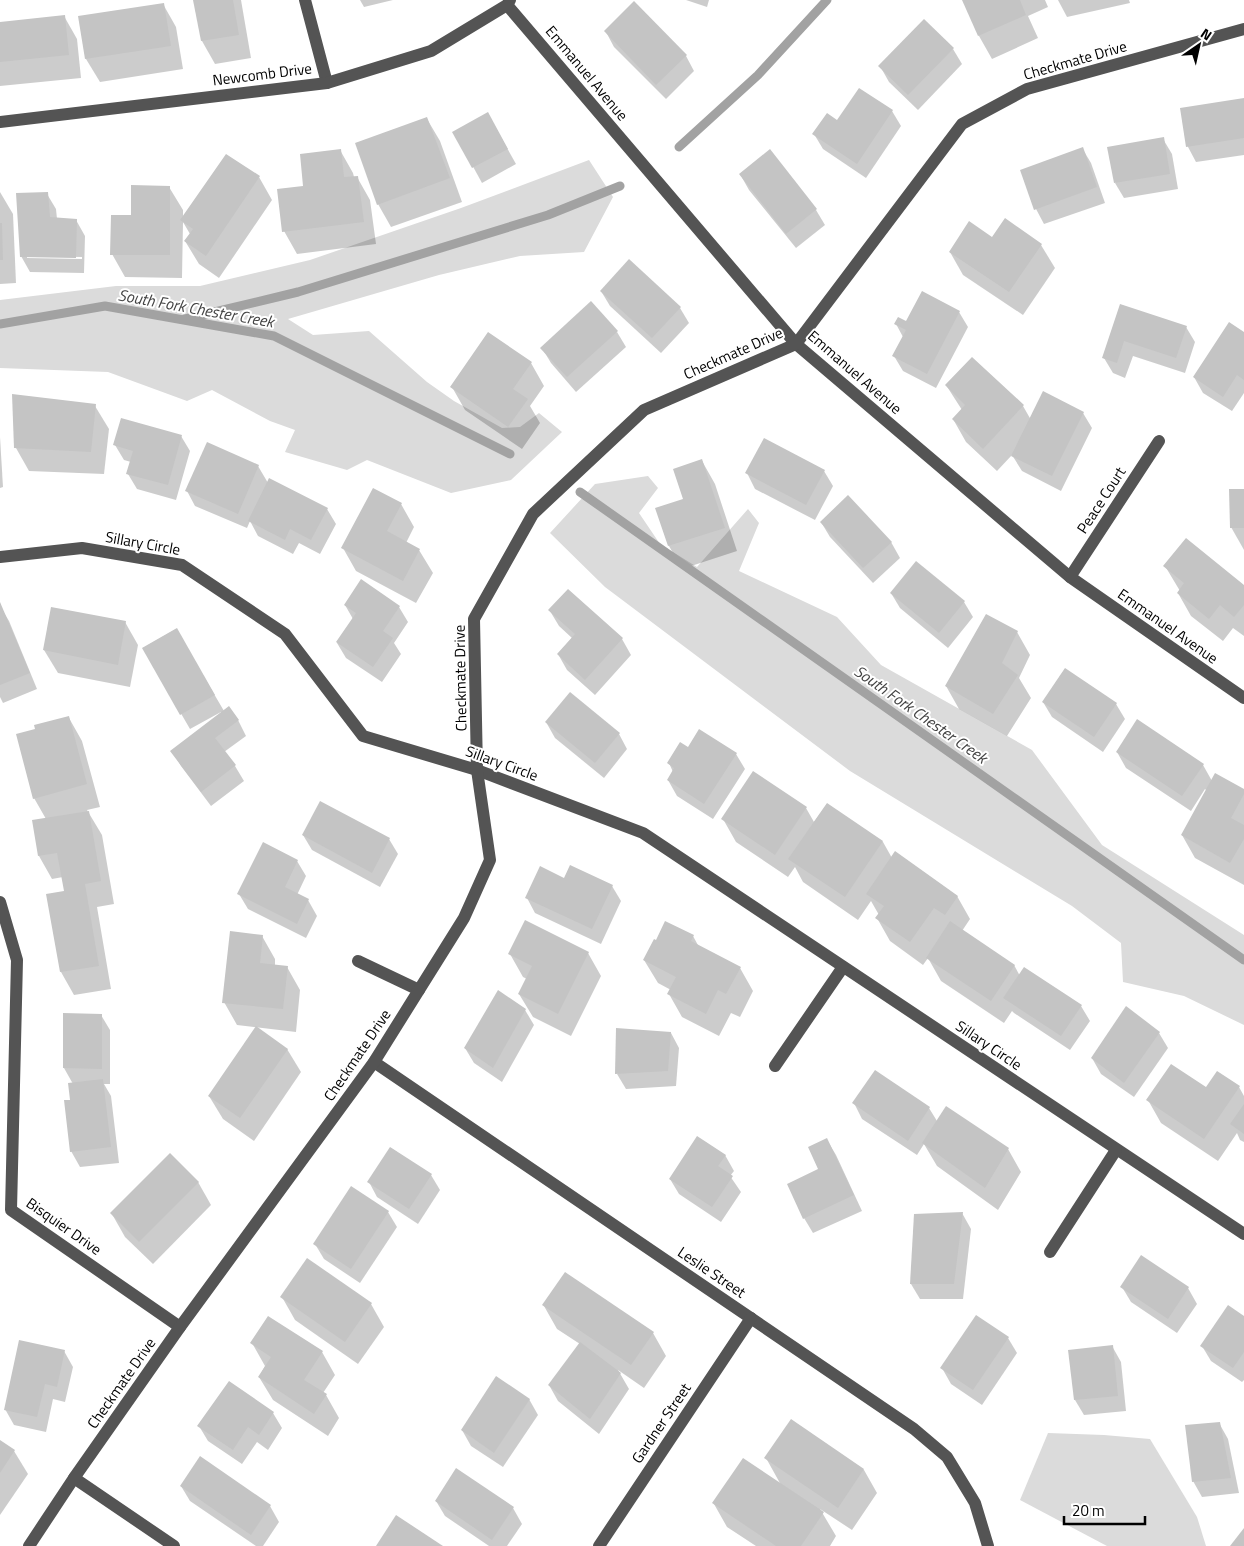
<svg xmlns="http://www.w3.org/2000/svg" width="1244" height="1546" font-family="'Titillium Web',sans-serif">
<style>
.green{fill:#dbdbdb}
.shadow{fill:#0003;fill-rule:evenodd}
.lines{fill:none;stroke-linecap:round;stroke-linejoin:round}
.stream{stroke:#a2a2a2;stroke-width:9}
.building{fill:#c4c4c4}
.minor{stroke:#545454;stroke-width:12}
.labels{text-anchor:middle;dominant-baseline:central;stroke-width:4;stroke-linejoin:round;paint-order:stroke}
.street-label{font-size:15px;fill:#000;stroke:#fff}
.water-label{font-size:16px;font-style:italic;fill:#434343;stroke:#fff}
</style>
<rect width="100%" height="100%" fill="#fff"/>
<g class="green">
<polygon points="589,160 613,197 584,252 520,256 439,275 288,319 313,335 369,331 427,382 454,401 502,428 520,427 539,413 562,432 511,480 451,493 367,460 347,470 285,452 295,430 270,421 212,390 187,401 108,372 0,368 0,300 116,286 200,286 310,260 461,208"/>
<polygon points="648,476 658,488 639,513 660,544 697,567 748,509 759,523 739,571 837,617 881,665 1032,750 1102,845 1244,935 1244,1025 1184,996 1123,982 1121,943 1072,906 850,771 605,587 550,533 595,484"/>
<polygon points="1048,1433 1104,1435 1150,1439 1197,1517 1206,1546 1107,1546 1020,1500"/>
</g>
<g class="shadow">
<polygon points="195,0 241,0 251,58 215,64 202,41"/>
<polygon points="360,0 393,0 364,7"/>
<polygon points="686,0 709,0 707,7"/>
<polygon points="963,0 1045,0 1048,7 1028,16 1038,38 992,59 979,36"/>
<polygon points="1058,0 1129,0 1130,3 1067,17"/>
<polygon points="163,4 176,27 183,69 100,82 86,59 80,17"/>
<polygon points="64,16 77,39 81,78 0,86 0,23"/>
<polygon points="606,32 686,56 694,71 666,99 614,47"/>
<polygon points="953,49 962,64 918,110 889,82 880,66"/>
<polygon points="1244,101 1244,155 1196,162 1188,147 1181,109"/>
<polygon points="892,111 901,126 866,178 823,149 814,134 838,122"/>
<polygon points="488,114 516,164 482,183 454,132"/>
<polygon points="427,119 440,141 462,202 391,227 378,204"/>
<polygon points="1163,139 1172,154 1178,189 1124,198 1115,183"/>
<polygon points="1082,148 1091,163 1105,203 1044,224 1036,209"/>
<polygon points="340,150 353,173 354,177 357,177 370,200 376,244 297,254 284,231 305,187"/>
<polygon points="769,151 816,210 825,225 796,248 749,190 740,174"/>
<polygon points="259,177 272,200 219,278 199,264 185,241 190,234 183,222 182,278 125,277 112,254 132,216 169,187 183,210 183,219"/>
<polygon points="0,192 13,214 16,283 0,284"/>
<path d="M47,194L56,209L57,219L76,220L85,236L84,273L30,272L21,256ZM27,256L82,257V259L27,258Z"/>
<polygon points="992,239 1041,245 1055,268 1023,315 963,275 950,252"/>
<polygon points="601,291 680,308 689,323 661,353 610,306"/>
<polygon points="1121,305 1186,327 1195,342 1185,373 1133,356 1125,378 1113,373 1104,358"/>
<polygon points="959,312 968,327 936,388 903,371 894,356 903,337 896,324"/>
<polygon points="617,332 626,347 576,392 551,363 542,348"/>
<polygon points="1244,334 1244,393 1232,411 1203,393 1194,377"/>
<polygon points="531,363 544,386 530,406 540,423 522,449 465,410 452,387"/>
<polygon points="946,385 1023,406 1031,420 1083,413 1092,428 1061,491 1022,471 1012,455 997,471 966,442 953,419 962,410"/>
<polygon points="95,406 109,429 104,474 29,471 16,448"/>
<polygon points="181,436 190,451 176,500 137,489 128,474 131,462 124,460 115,445"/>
<polygon points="0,437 3,487 0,488"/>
<polygon points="702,461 715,484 737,551 682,569 669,546 657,509 685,499"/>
<polygon points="258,466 268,483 327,509 336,524 320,554 299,543 293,554 258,536 250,521 247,528 195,506 187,491"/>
<polygon points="824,471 833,486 815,520 755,489 747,473"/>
<polygon points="1244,490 1244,550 1231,527"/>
<polygon points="401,504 414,527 406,543 419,550 433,573 416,603 356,571 343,548"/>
<polygon points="821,522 891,542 900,558 873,583 830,537"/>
<polygon points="1165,566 1244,586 1244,636 1233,628 1223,641 1191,616 1178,593 1180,591"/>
<polygon points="568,590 622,639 631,655 595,695 567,670 558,654 572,638 559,626 550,611"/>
<polygon points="891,593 964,602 973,617 948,648 900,608"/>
<polygon points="345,605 399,607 408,622 394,643 401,654 382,682 346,658 337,643 353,619"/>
<polygon points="0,606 9,621 37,689 3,703 0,697"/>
<polygon points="125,622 138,645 130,687 58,673 44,650"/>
<polygon points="176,629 224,711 238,720 246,736 224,752 235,766 244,781 211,806 181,766 172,751 222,713 221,712 190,729 143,648"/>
<polygon points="1017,632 1030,655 1019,678 1031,698 1007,736 959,709 946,686"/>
<polygon points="1065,669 1116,704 1125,719 1103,752 1052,717 1043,702"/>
<polygon points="69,718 82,741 100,807 87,810 102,835 114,904 97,907 111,989 74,995 61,972 48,895 65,892 63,877 52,879 39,856 46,819 34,798 37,730"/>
<polygon points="546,722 619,734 627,749 604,778 555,738"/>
<polygon points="688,748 736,754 745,769 713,819 677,796 668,780 673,772 669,763"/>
<polygon points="1117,752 1203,765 1212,781 1244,791 1244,885 1195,858 1182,835 1207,791 1205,789 1191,811 1126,768"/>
<polygon points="827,804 883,842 892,858 896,853 957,896 970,919 962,931 1014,965 1020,976 1081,1006 1090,1021 1070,1050 1014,1013 1012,1011 1004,1023 941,981 928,958 923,965 890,941 877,918 879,915 871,901 858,920 803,882 795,867 788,877 736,842 723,819 806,808 814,822"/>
<polygon points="303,835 389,839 398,854 380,887 312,850"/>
<polygon points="297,861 306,876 297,895 308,900 317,916 306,938 248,909 239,894"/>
<polygon points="565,879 612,886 621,901 601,944 535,913 527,898"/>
<polygon points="262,936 275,959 275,966 287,967 300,990 296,1032 237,1025 224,1002"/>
<polygon points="693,936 699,947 740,968 753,991 740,1017 731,1013 719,1036 682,1017 669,994 671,990 658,983 644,960"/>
<polygon points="588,953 601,976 571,1036 533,1017 519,994 527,979 523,977 510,954"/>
<polygon points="525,1010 534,1025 502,1082 474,1063 465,1048"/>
<polygon points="64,1015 101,1015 110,1030 110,1084 104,1084 111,1096 119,1163 80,1167 71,1151 73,1084 64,1068"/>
<polygon points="671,1033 679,1048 676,1086 626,1089 617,1074"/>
<polygon points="1159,1033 1168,1048 1134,1097 1101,1074 1092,1058"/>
<polygon points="287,1049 301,1072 254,1141 223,1119 209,1096"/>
<polygon points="1239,1087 1244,1096 1244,1142 1240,1140 1237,1133 1218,1161 1161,1123 1148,1100 1206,1089"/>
<polygon points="854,1103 929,1108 937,1121 1008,1149 1021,1172 998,1210 937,1166 924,1144 917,1155 862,1119"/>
<polygon points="827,1140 836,1155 862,1211 813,1233 804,1218 820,1170"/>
<polygon points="391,1148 431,1175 440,1190 418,1224 377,1197 369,1182"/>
<polygon points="725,1155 734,1171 730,1176 741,1192 721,1222 679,1194 670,1179"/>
<polygon points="198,1182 211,1205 153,1264 125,1237 112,1214"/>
<polygon points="388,1212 397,1227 360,1283 324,1259 315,1244"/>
<polygon points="962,1213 971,1229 963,1299 920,1299 911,1284"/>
<polygon points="1142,1257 1188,1288 1197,1304 1177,1333 1131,1302 1122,1287"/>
<polygon points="282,1297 371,1304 384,1327 358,1364 295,1320"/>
<polygon points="544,1306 653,1333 666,1356 644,1388 618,1370 629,1389 599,1434 558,1401 549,1385 580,1344 557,1329"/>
<polygon points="1244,1317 1244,1380 1242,1382 1211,1361 1202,1346"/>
<polygon points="1008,1338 1017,1353 982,1405 951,1384 942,1368"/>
<polygon points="252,1343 322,1352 335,1375 323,1393 326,1395 339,1418 328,1436 273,1400 259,1377 265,1366"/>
<polygon points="1112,1346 1121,1362 1126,1411 1084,1415 1075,1400"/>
<polygon points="64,1351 73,1367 65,1402 53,1399 46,1432 14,1425 5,1409"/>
<polygon points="229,1383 273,1413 282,1428 268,1450 257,1442 242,1464 208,1441 199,1426"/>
<polygon points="529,1399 538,1415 503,1467 471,1446 462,1430"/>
<polygon points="791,1421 864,1470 877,1493 852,1530 820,1509 836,1536 830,1546 756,1546 727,1527 714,1504 781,1485 766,1458"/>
<polygon points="1219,1423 1228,1439 1239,1493 1202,1497 1193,1481"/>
<polygon points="0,1441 14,1451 28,1474 0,1515"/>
<polygon points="200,1458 270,1506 279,1522 263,1546 256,1546 190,1501 181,1486"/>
<polygon points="457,1470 513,1508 522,1524 507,1546 489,1546 445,1516 436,1501"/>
</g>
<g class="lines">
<g class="stream">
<polyline points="679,147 758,75 827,0"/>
<polyline points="185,319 298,292 548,215 620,186"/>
<polyline points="0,324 105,306 274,336 510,454"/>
<polyline points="580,492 1244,960"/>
</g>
</g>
<g class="building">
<polygon points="193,0 233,0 239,35 201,41"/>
<polygon points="962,0 1020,0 1026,15 978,36"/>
<polygon points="634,1 687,55 656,85 604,31"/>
<polygon points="164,3 171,46 85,59 78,16"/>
<polygon points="65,15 69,55 0,62 0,22"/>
<polygon points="924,19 954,48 908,95 878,66"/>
<polygon points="859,88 893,110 857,164 812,134 827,113 837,120"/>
<polygon points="1244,98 1244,138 1186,147 1180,108"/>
<polygon points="488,112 508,149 472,168 452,132"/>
<polygon points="427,117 450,178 377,205 355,143"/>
<polygon points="1164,137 1170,174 1114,183 1107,147"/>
<polygon points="1083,147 1097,187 1034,210 1020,170"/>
<polygon points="341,149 344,177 358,176 364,222 282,232 277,189 303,186 300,154"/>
<polygon points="770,149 817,209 786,234 739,174"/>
<polygon points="226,154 260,176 206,256 184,241 193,229 180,220"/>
<polygon points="131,185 170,186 170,255 110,255 111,215 131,215"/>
<polygon points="48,192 50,217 77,219 76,258 20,257 16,193"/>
<polygon points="1005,218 1042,244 1009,292 949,252 969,221 992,237"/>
<polygon points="0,223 2,223 3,260 0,260"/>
<polygon points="629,259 681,307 652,338 600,291"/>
<polygon points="922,291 960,311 927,374 892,356 906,330 894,324 898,317 906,321"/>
<polygon points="591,301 618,331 567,377 540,348"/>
<polygon points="1120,304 1187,326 1176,358 1124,341 1117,363 1102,358"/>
<polygon points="1229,322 1244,332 1244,380 1237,375 1223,397 1193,377"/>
<polygon points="488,332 532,362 513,389 528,399 508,427 450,387"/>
<polygon points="972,357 1024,405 983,449 952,419 965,405 945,385"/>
<polygon points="1043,391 1084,412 1052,476 1011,456"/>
<polygon points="12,394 96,404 91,452 14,448"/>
<polygon points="121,418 182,435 168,485 126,474 133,451 113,445"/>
<polygon points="764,438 825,470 806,505 745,473"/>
<polygon points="207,442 259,465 238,514 185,491"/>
<polygon points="702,459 725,528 668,546 655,508 683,499 673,469"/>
<polygon points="269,478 328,508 311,540 290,529 285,540 248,521"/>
<polygon points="373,488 402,503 387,531 420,549 403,581 341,548"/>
<polygon points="1229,489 1244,489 1244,528 1230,528"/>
<polygon points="848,495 892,542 863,568 820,522"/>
<polygon points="1186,538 1244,585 1244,605 1234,617 1220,605 1209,619 1177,593 1184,583 1163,566"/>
<polygon points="916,561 965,601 939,633 890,593"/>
<polygon points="361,579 400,606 383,631 393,638 373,667 336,642 356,613 344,605"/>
<polygon points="568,589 623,638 585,680 557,654 575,634 548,610"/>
<polygon points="0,602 30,673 0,685"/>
<polygon points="51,607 126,621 118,665 43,650"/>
<polygon points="986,614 1018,631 1002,663 1018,675 993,714 945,686"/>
<polygon points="177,628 215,695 180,715 142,648"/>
<polygon points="1065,668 1117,703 1094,737 1042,702"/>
<polygon points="570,692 620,733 595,763 545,722"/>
<polygon points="229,706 239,720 215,738 236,765 201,792 170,751"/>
<polygon points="69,716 87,784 33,799 16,734 35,729 34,725"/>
<polygon points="1137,719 1204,764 1182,796 1116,752"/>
<polygon points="699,729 737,753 704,804 667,780 674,768 667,763 680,742 688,747"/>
<polygon points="753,771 807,807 775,855 721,819"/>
<polygon points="1215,773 1244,789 1244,794 1231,818 1244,825 1244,839 1230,863 1181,835"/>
<polygon points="320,801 390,838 372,873 302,835"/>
<polygon points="827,803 883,841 845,897 788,859"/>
<polygon points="89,811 101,881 85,884 99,966 60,972 46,894 64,891 57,853 38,856 32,820"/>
<polygon points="263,842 298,860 285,887 309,899 297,924 237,894"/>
<polygon points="895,851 958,896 945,915 934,908 910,942 875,918 884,906 866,894"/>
<polygon points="570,865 613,885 592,929 525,898 540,866 564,878"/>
<polygon points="525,920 589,952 558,1014 518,994 532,966 508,954"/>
<polygon points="665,921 694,935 691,941 741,967 726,994 718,990 706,1014 667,994 676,977 643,960 654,939 656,940"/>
<polygon points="950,921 1015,965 991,1001 926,958"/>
<polygon points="230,931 263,935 260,963 288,966 283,1009 222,1003"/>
<polygon points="1024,967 1082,1005 1061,1036 1003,998"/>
<polygon points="498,990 526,1009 493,1068 464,1048"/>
<polygon points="1126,1006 1160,1032 1124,1083 1091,1058"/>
<polygon points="63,1013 102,1014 102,1069 63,1068"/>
<polygon points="256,1026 288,1049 240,1118 208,1096"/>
<polygon points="616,1028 671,1032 668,1071 615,1074"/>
<polygon points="1171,1064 1206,1087 1217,1071 1240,1086 1204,1139 1146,1100"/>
<polygon points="875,1070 930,1107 908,1141 852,1103"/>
<polygon points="103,1079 111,1147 70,1152 64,1100 70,1100 68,1083"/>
<polygon points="1244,1104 1244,1134 1230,1124"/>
<polygon points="946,1106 1009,1148 985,1188 922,1143"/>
<polygon points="697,1136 726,1155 718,1166 733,1176 712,1207 669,1179"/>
<polygon points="827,1138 854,1195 803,1219 787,1184 818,1169 808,1147"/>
<polygon points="390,1147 432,1174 409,1209 367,1182"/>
<polygon points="170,1153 199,1182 139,1242 110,1213"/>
<polygon points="351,1186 389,1211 351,1269 313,1244"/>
<polygon points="963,1212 954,1284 910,1284 914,1214"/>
<polygon points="1141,1255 1189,1287 1168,1319 1120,1287"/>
<polygon points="307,1258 372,1303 345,1342 280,1297"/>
<polygon points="565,1272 654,1332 631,1365 542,1305"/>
<polygon points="1228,1305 1244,1316 1244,1352 1233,1368 1200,1346"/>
<polygon points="976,1315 1009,1337 973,1390 940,1368"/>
<polygon points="268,1316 323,1351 304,1380 327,1394 314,1414 258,1377 271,1357 250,1343"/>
<polygon points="19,1340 65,1350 57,1387 45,1384 37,1417 4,1410"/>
<polygon points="580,1342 621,1373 590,1419 548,1385"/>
<polygon points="1113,1345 1118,1396 1074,1400 1068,1350"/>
<polygon points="496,1376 530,1399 494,1453 461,1430"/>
<polygon points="229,1381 274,1412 259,1435 248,1427 233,1450 197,1426"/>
<polygon points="791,1419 864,1469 838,1508 764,1458"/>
<polygon points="1220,1422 1231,1478 1192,1482 1185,1425"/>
<polygon points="0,1440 15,1450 0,1473"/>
<polygon points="200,1456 271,1505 251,1535 180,1486"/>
<polygon points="743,1458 824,1512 801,1546 776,1546 712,1503"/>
<polygon points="456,1468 514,1507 492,1540 435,1501"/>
<polygon points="396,1515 443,1546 376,1546"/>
<polygon points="1244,1528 1244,1546 1230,1546"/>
</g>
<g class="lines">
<g class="minor">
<polyline points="305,0 327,83"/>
<polyline points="507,5 796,344 1070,577 1244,698"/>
<polyline points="0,122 327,83 431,51 507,5 510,0"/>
<polyline points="0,557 82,548 182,565 285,634 363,736 477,770 643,833 1244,1234"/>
<polyline points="1070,577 1159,441"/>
<polyline points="0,902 17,960 11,1210 180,1327"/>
<polyline points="358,961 419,990"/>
<polyline points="374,1062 914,1429 947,1457 975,1503 988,1546"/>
<polyline points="775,1066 843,967"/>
<polyline points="1050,1252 1116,1150"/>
<polyline points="74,1478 174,1546"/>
<polyline points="29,1546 74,1478 180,1327 374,1062 464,918 490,860 477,770 474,619 533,514 644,410 796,344 962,124 1027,89 1244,29"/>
<polyline points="599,1546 751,1318"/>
</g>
</g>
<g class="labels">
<g class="street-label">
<text transform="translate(1075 60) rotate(-16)">Checkmate Drive</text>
<text transform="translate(587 73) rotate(50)">Emmanuel Avenue</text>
<text transform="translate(262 74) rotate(-7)">Newcomb Drive</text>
<text transform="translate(733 353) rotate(-24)">Checkmate Drive</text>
<text transform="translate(855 372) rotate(41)">Emmanuel Avenue</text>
<text transform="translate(1101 500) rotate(-57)">Peace Court</text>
<text transform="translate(143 543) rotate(10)">Sillary Circle</text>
<text transform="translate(1168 626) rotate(35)">Emmanuel Avenue</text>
<text transform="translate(460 678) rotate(-91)">Checkmate Drive</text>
<text transform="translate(502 763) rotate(20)">Sillary Circle</text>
<text transform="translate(989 1045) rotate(34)">Sillary Circle</text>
<text transform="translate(357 1055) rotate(-56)">Checkmate Drive</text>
<text transform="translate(64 1226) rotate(35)">Bisquier Drive</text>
<text transform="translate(712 1272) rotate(34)">Leslie Street</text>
<text transform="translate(121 1383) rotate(-55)">Checkmate Drive</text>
<text transform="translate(661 1423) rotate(-56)">Gardner Street</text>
</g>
<g class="water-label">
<text transform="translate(196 308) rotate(10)">South Fork Chester Creek</text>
<text transform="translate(921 714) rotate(35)">South Fork Chester Creek</text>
</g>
</g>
<g transform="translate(1199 45) rotate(34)" stroke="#ffffff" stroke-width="4" paint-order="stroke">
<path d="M0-4L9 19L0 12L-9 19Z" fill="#000000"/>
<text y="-8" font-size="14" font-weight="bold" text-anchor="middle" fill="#000000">N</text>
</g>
<path d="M1064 1516v8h81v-8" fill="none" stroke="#000000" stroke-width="2.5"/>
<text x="1072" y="1516" font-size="15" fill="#000000" stroke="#ffffff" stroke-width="4" paint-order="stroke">20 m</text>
</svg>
